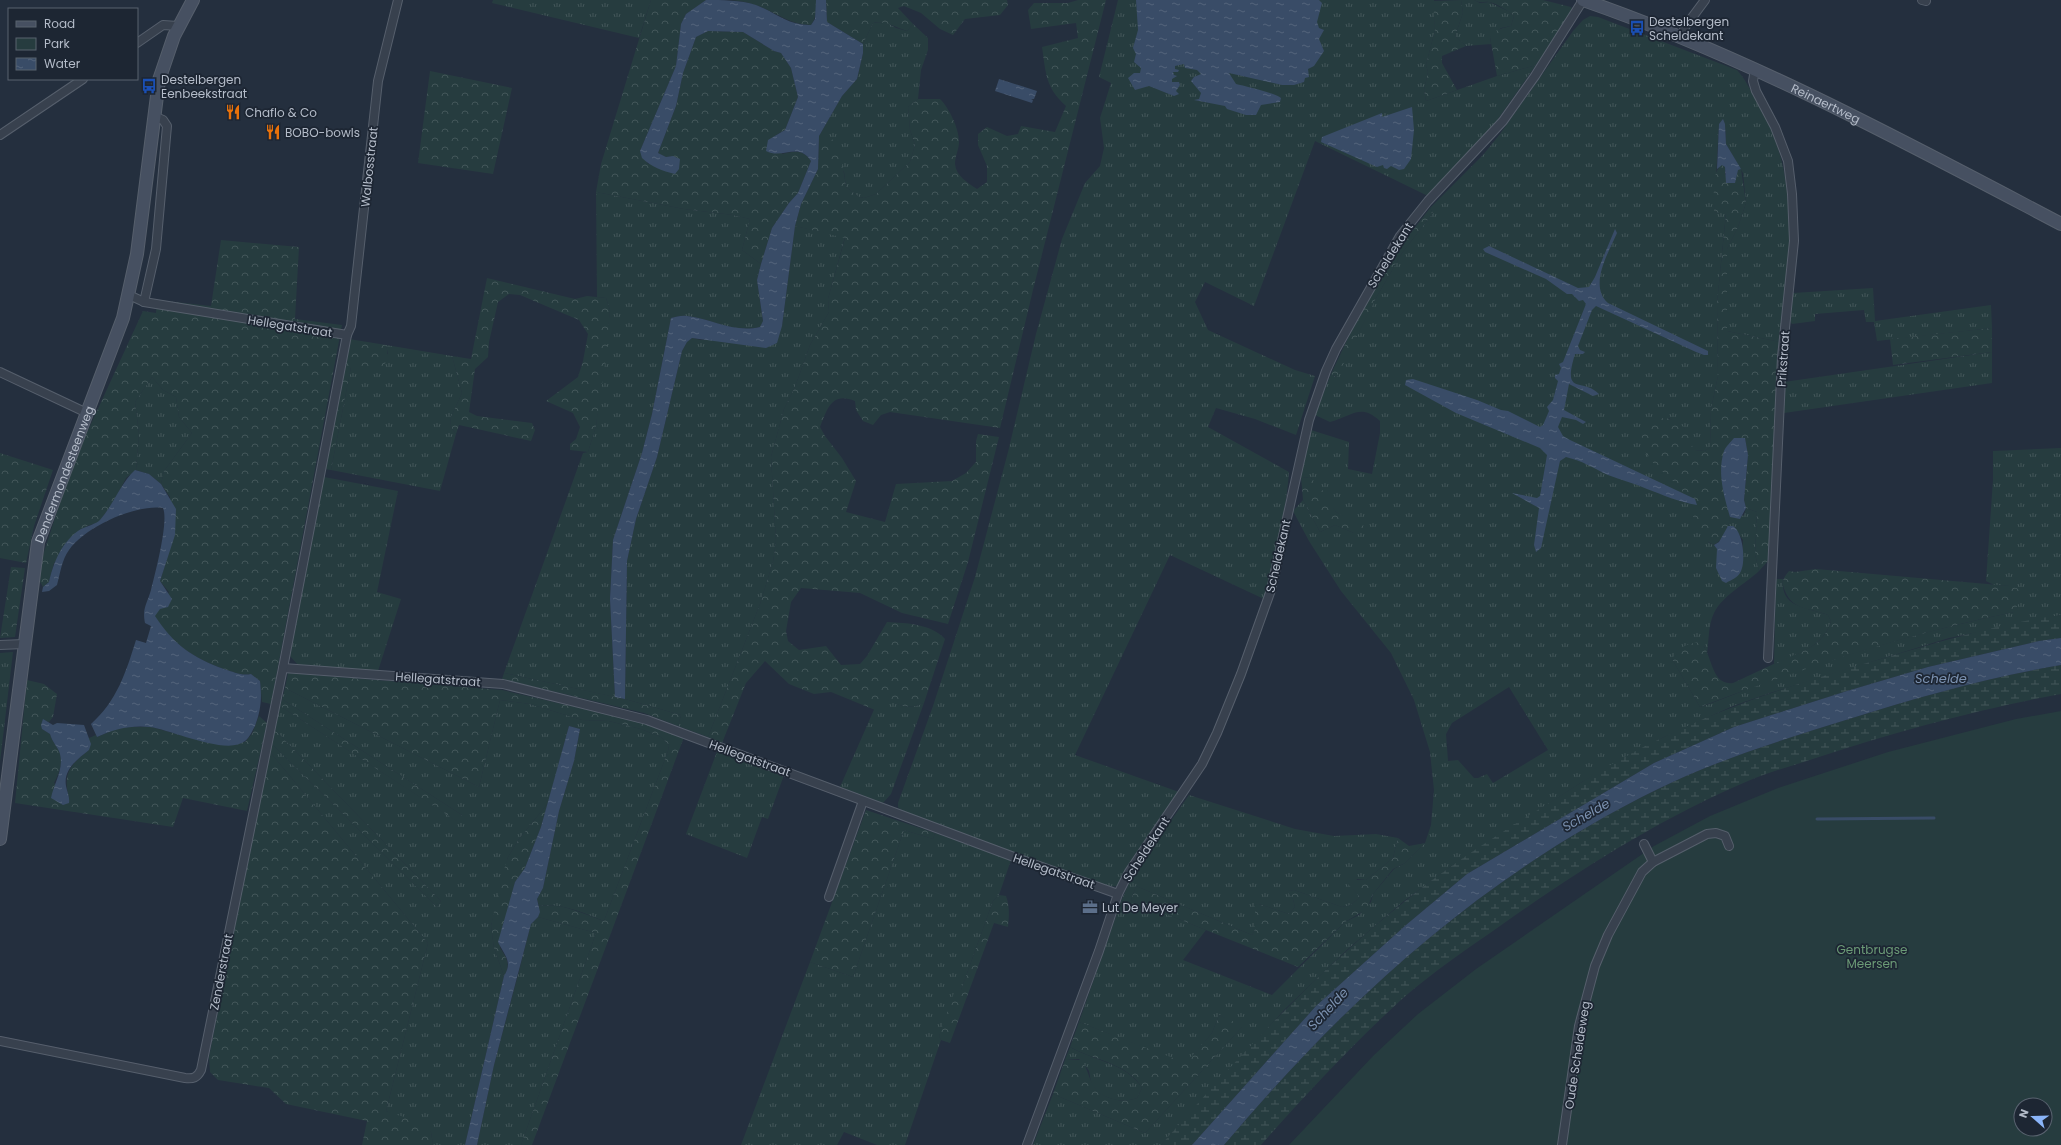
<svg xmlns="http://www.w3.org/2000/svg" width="2061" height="1145" font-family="Poppins,sans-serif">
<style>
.grass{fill:url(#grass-tufts);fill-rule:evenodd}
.forest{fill:url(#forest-crowns)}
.wetland{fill:url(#wetland-marsh)}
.park{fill:#263c3f;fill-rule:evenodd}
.water{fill:url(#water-ripples)}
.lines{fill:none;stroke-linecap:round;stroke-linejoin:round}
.stream{stroke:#394c67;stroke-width:3}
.minor-casing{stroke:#565f6c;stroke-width:10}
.secondary-casing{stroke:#565f6c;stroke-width:14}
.minor{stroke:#38414e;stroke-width:8}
.secondary{stroke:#465061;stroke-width:12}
.labels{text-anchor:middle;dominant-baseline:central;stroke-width:3.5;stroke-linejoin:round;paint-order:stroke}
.poi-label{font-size:12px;fill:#b4bcc9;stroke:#1d2633;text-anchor:start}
.street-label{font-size:12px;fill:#b4bcc9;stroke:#1d2633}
.park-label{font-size:12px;fill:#6b9a76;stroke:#1d2633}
.water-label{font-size:13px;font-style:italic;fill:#7c92b1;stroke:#1d2633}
</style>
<defs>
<pattern id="grass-tufts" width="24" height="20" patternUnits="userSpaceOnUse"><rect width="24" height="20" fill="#263c3f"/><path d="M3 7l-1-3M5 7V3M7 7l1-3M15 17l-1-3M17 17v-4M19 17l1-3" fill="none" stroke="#435659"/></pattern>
<pattern id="forest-crowns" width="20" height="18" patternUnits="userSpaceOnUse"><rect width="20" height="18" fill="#263c3f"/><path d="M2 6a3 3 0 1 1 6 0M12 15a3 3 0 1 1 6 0" fill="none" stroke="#435659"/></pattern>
<pattern id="wetland-marsh" width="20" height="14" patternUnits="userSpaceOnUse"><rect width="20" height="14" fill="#263c3f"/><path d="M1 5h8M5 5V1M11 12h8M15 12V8" fill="none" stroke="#435659"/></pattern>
<pattern id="water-ripples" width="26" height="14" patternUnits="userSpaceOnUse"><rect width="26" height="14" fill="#394c67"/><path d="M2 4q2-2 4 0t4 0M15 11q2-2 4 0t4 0" fill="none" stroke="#53647b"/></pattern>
</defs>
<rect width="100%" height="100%" fill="#242f3e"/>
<g class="grass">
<polygon points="493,0 651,0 639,38 492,3"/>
<path d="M1118,0H1434L1435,30L1426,65L1428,72L1424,90L1426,101L1497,76L1536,65L1493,126L1428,196L1315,141L1254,306L1205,282L1195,302L1208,330L1295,370L1315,376L1296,435L1255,419L1216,408L1208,427L1289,472C1286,515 1274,557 1264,599L1170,555L1075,755L1179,792L1117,886L1107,887L1091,881L902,811L898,807V803L933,706L975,577L1008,452L1036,334L1062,239L1085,183L1100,166L1104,148L1100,118L1111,83L1099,77Z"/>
<polygon points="1461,0 1474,0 1480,3 1489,2 1508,11 1514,16 1511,26 1501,28 1490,37 1491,44 1466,46 1455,36 1463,13"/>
<path d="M1590,16L1598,17L1737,70C1746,80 1750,90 1757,101C1802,176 1790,259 1780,342L1727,331V249L1738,227L1746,203L1743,173L1726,144L1725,124L1723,120L1719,124L1714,212L1726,213L1717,303L1718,376L1711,409L1710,447L1705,451L1693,450L1684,428L1669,418L1651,459L1673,480L1683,492L1709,543L1714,545L1741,571L1743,540L1733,526H1728L1730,517L1736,518L1744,515L1746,508L1757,512L1755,554L1759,571C1745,584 1723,595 1714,613C1708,625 1709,641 1707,654L1704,646L1672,659L1700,707C1723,700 1745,689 1768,681C1849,653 1930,629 2014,612L2010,586L1994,585L1986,581L1993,480V451L2061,448V615L1949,638L1770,693L1733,706L1662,738L1582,782L1449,868L1404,901L1349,948L1286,1008L1161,1145H1033L1053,1094L1145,1133L1242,1027L1219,1015L1212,1033L1186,1064L1079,1022L1122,899L1132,876L1189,795L1295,829L1334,836L1376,834L1398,838L1393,858L1366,880L1357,879L1353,889L1360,897L1351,905L1342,907L1294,890L1288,891L1293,899L1295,907L1289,914L1259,904H1255V929L1252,935L1136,886L1131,900L1206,930L1183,960L1272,995L1345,922L1359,915L1371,902L1373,894L1394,869L1405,863L1425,843L1431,825L1434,790L1430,752L1414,700L1391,653L1341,591L1309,541L1293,511L1303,500L1320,532L1335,525L1354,533L1346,518L1336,512L1311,478L1301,477L1311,430L1349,442L1348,469L1372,474L1380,433V421C1360,403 1353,416 1330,422L1315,415L1331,374L1336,377L1376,298L1402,253L1433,213L1430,208L1483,155L1500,134L1573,31L1583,20ZM1509,687L1548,750L1493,783L1487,774L1478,778H1474L1458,760L1448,761L1446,734L1452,723Z"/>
<polygon points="886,22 896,28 907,31 913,24 928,38 928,50 921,70 918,99 908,107 910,130 915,145 910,162 876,194 864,198 859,197 846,187 844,172 819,136 842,96 857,79 863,53 863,44 873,23"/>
<path d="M596,192L684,209L733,215L750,219L742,250L761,264L757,280L763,322L760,327C730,333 714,319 687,316C682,315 676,317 671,318L652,414L642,453L613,540L610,599L615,697L504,673L583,453L588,452L596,426L610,310L606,298L597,297Z"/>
<polygon points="795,226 845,237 828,299 829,312 810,345 795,387 784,409 771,457 776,541 773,562 760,604 708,737 678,726 681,715 625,699 627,561 636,519 657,457 682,351 687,342 692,338 701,340 782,326"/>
<polygon points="1873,288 1875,321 1991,305 1992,328 1877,341 1874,322 1866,322 1864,310 1815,314 1815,321 1792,324 1790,321 1793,293"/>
<polygon points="386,345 452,356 462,393 451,417 450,426 456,434 440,491 331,470 351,367 388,354"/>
<polygon points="1992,352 1992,383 1784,413 1784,382"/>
<polygon points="152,377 163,390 176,397 179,417 192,433 164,471 161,484 149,474 136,470 139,434 135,402"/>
<polygon points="324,477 398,491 377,592 401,599 378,671 298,665 290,656"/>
<path d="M1776,579H1783C1780,609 1808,607 1828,615L1831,621C1823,648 1796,654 1774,664Z"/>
<polygon points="13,652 0,762 0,653"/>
<path d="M285,688L479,787L500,700L530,704L582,720L609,721L641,729L661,737L669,745L668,751L604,921C584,913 560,902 539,906L537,899L543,888L559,811L574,761L580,729L569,726L548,803L519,839L508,857L491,926L494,948L504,976L465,1145H433L431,1132L386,1111L428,943L270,752L271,743L437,907L441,901L275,730L280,706L457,821L462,815L282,699Z"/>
<path d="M880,696C897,704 906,711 924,703L891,794L883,803L840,787Z"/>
<polygon points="718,749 784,775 768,819 762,817 747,858 686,834"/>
<polygon points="904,830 933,839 935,833 1011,860 999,895 993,901 961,990 939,1036 941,1040 905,1145 877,1145 844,1132 837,1145 741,1145 810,962 853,977"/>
<polygon points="538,917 596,933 521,1145 477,1145 494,1065 518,975 531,924"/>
<path d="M1070,1047C1094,1061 1127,1063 1142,1088L1137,1098C1122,1104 1100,1099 1092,1084C1090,1080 1090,1075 1089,1071C1087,1067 1082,1063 1079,1059L1065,1060Z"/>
</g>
<g class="forest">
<path d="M651,0H706L686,14L681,24L676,66L640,151L648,164L673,156L666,157L658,153L676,106L683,73L696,37L708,31L743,32L774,51L781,53L791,68L798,97L785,130L776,135L782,154C794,151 803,149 811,161L798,193L789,203L772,228L761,264L742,250L750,219L733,215L684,209L596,192L601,164Z"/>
<path d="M731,0H816C817,9 816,18 811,25C789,25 775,11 755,5C748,2 739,1 731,0Z"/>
<path d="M826,0H1007L1008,5L1000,15L965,19L953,35L940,29L921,13L904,6L898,8L913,24L907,31C894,27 888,21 873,23L863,44L827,22Z"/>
<path d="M1078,0H1106L1033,290L1000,428L890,412L881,415L873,425L863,421L856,410L855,401C831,391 827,410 820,427L825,436L842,458L856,481L846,512L885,522L896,484L952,481L966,473L976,462V441L978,434L999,437L968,562L948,624L902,613L860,593L801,588L791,602L786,631L788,641L799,650L826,646L841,665L860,664L867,656L887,622C906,623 932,624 945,639L924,703C906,711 897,704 880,697L875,710L831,692L814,694L789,684L765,661L746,683L722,743L708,737L760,604L773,562L776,541L771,457L784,409L795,387L810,345L829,312L828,299L845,238L795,226L801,204L818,169L819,136L826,133C840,143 844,171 846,187L859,197L864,198L876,194L910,162L915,145L910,130L908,107L918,99H940C949,108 959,128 959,142C959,149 955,156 955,164C956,176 968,183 977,189L987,182V166L978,145V134L987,127L1007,136L1018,134L1021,126L1055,132L1066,106C1045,87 1046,73 1042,47L1078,38L1076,23L1031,29L1028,10L1034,3H1068Z"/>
<polygon points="1461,0 1463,13 1455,36 1466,46 1442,56 1442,63 1457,90 1426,101 1424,90 1428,72 1426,65 1435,30 1433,1"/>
<path d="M1474,0H1543L1571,7L1573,11L1536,65L1497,76L1490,37C1495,29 1503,28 1511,26L1514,16C1510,12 1496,3 1489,2C1483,1 1481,4 1474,0Z"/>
<polygon points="430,71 512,88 493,174 418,163"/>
<path d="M1722,164L1725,167V175H1736L1738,170L1741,169L1746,203L1738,227L1727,249V331L1780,342L1776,382H1784V413L1776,552L1759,571L1755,554L1757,512L1746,508L1744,500L1748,455L1745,438H1734L1723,487L1730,517C1729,527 1723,540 1714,545C1695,537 1693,507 1682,491C1671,476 1648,464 1643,446C1635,421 1667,408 1684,428C1688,433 1691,444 1694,450L1705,451L1710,447L1711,409L1718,376L1717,303L1726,214L1714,212C1715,198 1710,174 1722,164Z"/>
<polygon points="1430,208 1433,213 1402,253 1376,298 1337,377 1331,374 1365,302 1396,252"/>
<path d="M221,240L299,247L295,319L342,325L271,704L262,702L260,681L251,674C241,676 234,672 224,669C193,658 173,644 154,616L169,592L160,581L167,559L170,497L161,484L164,471L192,433L179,417L176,397L163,390L152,377L135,402L139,434L136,470L126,478L114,501L99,522L87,526L54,563L49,582L43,587L39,580L43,555L73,463L143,311L156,313L157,300L211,306Z"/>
<polygon points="487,278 575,299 587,296 606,298 610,310 606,356 596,426 588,452 570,450 570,444 576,439 580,427 573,413 546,401 578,377 583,361 588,334 579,320 520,295 509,294 498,302 489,342 488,357 475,369 469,412 477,416 532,423 535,430 531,441 459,425 456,434 450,426 451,417 462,393 452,356 471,359"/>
<polygon points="1992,328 1992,352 1893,365 1890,339"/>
<path d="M349,339L386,345C389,355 388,365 378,370L351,367L331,470L325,469Z"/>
<polygon points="0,448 0,453 53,470 34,526 26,563 0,558"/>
<polygon points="1301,477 1311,478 1323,491 1336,512 1366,527 1366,533 1354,533 1335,525 1320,532 1303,500"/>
<polygon points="11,567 25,568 15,637 0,638"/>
<path d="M1816,569L2010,586L2019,589L2021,598L2014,612C1906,634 1803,668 1700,707L1672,659C1679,647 1686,644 1700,642C1713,653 1710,686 1733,683C1749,676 1764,668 1780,661C1801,652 1824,646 1831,621L1828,615C1811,608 1793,611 1785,591C1781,582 1783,578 1789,571L1795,572Z"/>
<path d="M288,673L502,690L644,723L684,737L532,1145H521L596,933L538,917L539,906C561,902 584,914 604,921L668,751L669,745L661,737L641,729L609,721L582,720L530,704L500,700L479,787L285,688Z"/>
<polygon points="504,673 625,699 681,715 678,726 644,713 502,679"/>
<path d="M27,680L44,684L57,694L53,717L49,722L43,720L42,729L50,734C52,741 56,745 59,751C64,762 59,773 54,783L69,799C63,773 69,766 89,750V738L96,735L97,737L116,729L130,727H151L210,743L245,742L252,734L259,716L267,723L247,811L183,798L173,827L15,803Z"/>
<polygon points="282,699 462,815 458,822 280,706"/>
<polygon points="275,730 441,901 437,907 271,743"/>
<path d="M270,752L428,943L386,1111C403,1117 418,1120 431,1132L433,1145H362L367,1121L286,1104L269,1088L218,1080L210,1072L209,1057Z"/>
<path d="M548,803L541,827L525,868L515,882L500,948C507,958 511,965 504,976L494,948L491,926L501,879L508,857L519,839Z"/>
<polygon points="866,810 935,833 933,839 904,830 853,977 810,962"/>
<polygon points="1398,838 1409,846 1425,843 1405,863 1393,869 1373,894 1367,909 1345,922 1298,967 1131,900 1136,886 1252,935 1255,929 1255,904 1259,904 1289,914 1295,907 1293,899 1287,891 1294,890 1342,907 1351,905 1360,897 1347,883 1349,880 1366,880 1393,858"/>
<path d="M999,895L1006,896C1010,907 1009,916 1008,927L994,923L950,1043L941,1040L939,1036L955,990H961L993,901Z"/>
<path d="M1219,1015L1243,1026L1145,1133L1053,1094L1065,1060H1082C1087,1068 1088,1075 1092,1083C1100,1099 1122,1104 1137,1098L1142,1088C1128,1063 1093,1060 1070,1047L1079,1022L1186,1063L1212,1033Z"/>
</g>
<g class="wetland">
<path d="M2061,615V638L2039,641L1928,667L1847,691L1734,727L1654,763L1467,874L1406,925L1316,1006L1192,1145H1161C1236,1059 1315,973 1404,902C1448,866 1497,835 1546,805C1583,781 1621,757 1662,738C1733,703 1808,680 1884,658C1942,641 2001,623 2061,615Z"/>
<path d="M2061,665V694C1979,709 1898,731 1819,757C1796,765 1771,771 1748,781C1659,819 1579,870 1500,926C1467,949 1433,972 1402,999C1352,1045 1306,1094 1261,1145H1224C1349,997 1483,875 1658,789C1719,759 1785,739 1849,719C1918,697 1990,677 2061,665Z"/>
</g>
<path class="park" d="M2061,711V1145H1289L1374,1055L1418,1014L1476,969L1654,846L1710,816L1778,788L1888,752L2016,719ZM2021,1105H2045V1129H2021Z"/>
<g class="water">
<path d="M706,0C722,0 740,0 756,5C775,12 789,26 811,25L815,19L816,0H826L827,22L863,44V53L857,79L842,96L819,136L818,169L801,204L795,226L782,326L777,343L766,348L692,338L687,342L682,351L657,457L636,519L627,561L625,699L615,697L610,599L613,540L642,453L652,414L671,318C676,317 682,315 687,316C713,319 733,333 760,327L763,321L757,280L761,264L772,228L789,203L798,193L811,161C798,141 783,160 766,151L768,140L785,130L798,97L791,68L781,53L774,51L743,32L708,31L696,37L691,51L683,73L676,106L658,153L666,157L673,156L680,159L679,169L675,174C662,171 652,167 642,158L640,151L676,66L681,24L686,14Z"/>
<path d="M1136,0H1319L1322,3L1317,22L1319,28L1324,30L1319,39L1324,51L1314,66L1308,69L1309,77L1305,78L1304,82L1294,85H1282L1229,73L1236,84C1245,86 1275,93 1281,98L1280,102L1261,105L1256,115H1246L1227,109L1225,106L1194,100L1199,99L1201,93L1191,81L1194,77L1201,74L1197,70L1185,68L1184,64L1175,66V69L1179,70L1178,72H1173L1174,75L1177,76L1172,79V82H1179L1180,85L1176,91L1179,94L1174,96L1149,86L1135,90L1128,78L1134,73H1140L1141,68L1134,62L1136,54L1133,48L1138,30Z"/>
<polygon points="999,79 1037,91 1034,99 1031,99 1033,100 1032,103 995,91"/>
<polygon points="1412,107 1414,130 1411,159 1404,169 1399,170 1391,166 1387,169 1384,168 1383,165 1377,167 1321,142 1322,137 1382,113 1382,117"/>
<polygon points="1723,119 1725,124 1726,144 1741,169 1738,170 1735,183 1726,183 1725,167 1722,165 1717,169 1719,124"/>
<path d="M1615,229L1617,233C1609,252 1588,285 1608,303L1708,351V355H1704L1696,352L1596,306L1592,310L1578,346L1580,350L1585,352L1583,354H1575C1562,397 1582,377 1599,394L1593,396L1569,384L1564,410L1586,422L1583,424L1576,420L1562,417L1558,427L1563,436L1570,440L1678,491L1695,499L1697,505C1679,502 1663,495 1647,489C1634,483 1621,480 1608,475C1593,468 1583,461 1566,457L1560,461L1541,548L1536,552L1534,545L1539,508L1512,493L1537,498L1540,496L1547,455L1540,448L1456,413L1405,385L1406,380L1413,379L1477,400L1501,410L1508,411L1540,427L1543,425L1549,411L1547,407L1553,400L1558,381L1555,378V375L1559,374L1561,368L1559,364L1563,362L1586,304L1583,300L1579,301L1572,294H1567L1546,279L1485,252L1483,249L1489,246L1578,288L1589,287L1595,277Z"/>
<path d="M1734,438H1745L1748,455L1744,500L1746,508L1740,519L1730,517C1724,496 1717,473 1724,451C1726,446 1731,442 1734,438Z"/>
<path d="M135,470L149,474L161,484L176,509L175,535L160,581L172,599L168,607L160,609L155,616C173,644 193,658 224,669C234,672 241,676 251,674L260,681C262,698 261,710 255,726C252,731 250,737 245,741C227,756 172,730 150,727C131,725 114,729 97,737L91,724C117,701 126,672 136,640L146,643L151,626L145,623C142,608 147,604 151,590C155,574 169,521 163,508C135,504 85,527 69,550C62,559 60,574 57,585L49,591L42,592L43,587L49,582C54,561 62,541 81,529C87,526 96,524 100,520C114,504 120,484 135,470Z"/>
<path d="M1728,526H1733C1743,532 1746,561 1741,571C1739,577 1731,580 1726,583L1722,581L1716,568L1717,549L1714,545L1719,542Z"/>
<path d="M2061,638V665C1990,677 1918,697 1849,719C1785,739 1719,759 1658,789C1483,875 1349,997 1224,1145H1192L1316,1006L1406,925L1467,874L1654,763L1734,727L1847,691L1928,667L2039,641Z"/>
<path d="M43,719L53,725L57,723L84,725L91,744L89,750C78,759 63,769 66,786C67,792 70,797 69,803L63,805L51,798C54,783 64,769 60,754C58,747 52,742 50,734L42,729L41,725Z"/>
<path d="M569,726L580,729L574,761L559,811L543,888L537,899L540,912L538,917L531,924L494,1065L477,1145H465L504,976C513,962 505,956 498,942L515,882L525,868L541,827Z"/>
</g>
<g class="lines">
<polyline class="stream" points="1817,819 1934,818"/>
<g class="minor-casing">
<g id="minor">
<polyline points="1922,0 1926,1"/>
<polyline points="1681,37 1685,27 1705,0"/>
<polyline points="137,43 163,25 178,26"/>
<polyline points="1755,69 1753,81 1756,91 1775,127 1788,161 1792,194 1794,241 1782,357 1768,658"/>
<polyline points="0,135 83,79"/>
<polyline points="144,302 156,249 167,126 163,120 154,116"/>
<polyline points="347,335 351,326 378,81 398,0"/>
<polyline points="0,372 87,413"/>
<polyline points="0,645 24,644"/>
<polyline points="283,668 503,684 647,720 1014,857 1118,894"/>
<polyline points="1644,844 1653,862"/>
<polyline points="829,897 863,801"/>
<path d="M0,1041L185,1078C193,1079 197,1078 201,1070L283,668L347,335L144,302L129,295"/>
<polyline points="1027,1145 1099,951 1118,894 1129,872 1202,764 1217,733 1241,674 1271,590 1309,420 1326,371 1336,349 1400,236 1428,201 1503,121 1535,76 1583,0"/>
<polyline points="1562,1145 1579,1026 1595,966 1608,935 1642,872 1653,862 1707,834 1716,833 1725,836 1729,846"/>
</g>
</g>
<g class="secondary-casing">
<g id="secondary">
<path id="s1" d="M1583,0C1750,58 1905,142 2061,224"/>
<path id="s2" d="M0,839L38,542L123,318L137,254L159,80L174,36L193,0"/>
</g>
</g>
<use href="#minor" class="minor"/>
<use href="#secondary" class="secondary"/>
</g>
<defs>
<g id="bus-bare" transform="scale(1.2)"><path d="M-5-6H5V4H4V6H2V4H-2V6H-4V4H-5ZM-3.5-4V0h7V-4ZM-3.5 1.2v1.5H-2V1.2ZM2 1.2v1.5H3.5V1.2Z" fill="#1a4fb4" stroke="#1d2633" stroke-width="2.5" paint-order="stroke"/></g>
<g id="restaurant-bare" transform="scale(1.2)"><path d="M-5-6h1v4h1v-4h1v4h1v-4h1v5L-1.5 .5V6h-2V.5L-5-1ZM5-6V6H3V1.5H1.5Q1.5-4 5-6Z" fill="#e8710a" stroke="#1d2633" stroke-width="2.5" paint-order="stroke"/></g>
<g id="office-bare" transform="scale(1.2)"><path d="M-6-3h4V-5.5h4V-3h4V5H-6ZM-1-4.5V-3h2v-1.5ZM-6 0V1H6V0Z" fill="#5c6f8a" stroke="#1d2633" stroke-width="2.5" paint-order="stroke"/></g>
</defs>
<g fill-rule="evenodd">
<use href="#bus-bare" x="1637" y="28"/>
<use href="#bus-bare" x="149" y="86"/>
<use href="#restaurant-bare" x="233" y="112"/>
<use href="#restaurant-bare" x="273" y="132"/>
<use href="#office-bare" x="1090" y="907"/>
</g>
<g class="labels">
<g class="poi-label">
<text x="1649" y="21">Destelbergen<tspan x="1649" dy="14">Scheldekant</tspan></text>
<text x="161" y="79">Destelbergen<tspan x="161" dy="14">Eenbeekstraat</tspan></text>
<text x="245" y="112">Chaflo &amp; Co</text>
<text x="285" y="132">BOBO-bowls</text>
<text x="1102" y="907">Lut De Meyer</text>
</g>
<g class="street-label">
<text stroke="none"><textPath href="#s1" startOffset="264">Reinaertweg</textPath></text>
<text transform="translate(369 167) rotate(-84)">Walbosstraat</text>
<text transform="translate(1390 255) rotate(-58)">Scheldekant</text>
<text transform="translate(290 326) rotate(9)">Hellegatstraat</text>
<text transform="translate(1783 359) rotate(-86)">Prikstraat</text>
<text stroke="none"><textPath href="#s2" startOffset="372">Dendermondesteenweg</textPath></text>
<text transform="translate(1278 556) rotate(-77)">Scheldekant</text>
<text transform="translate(438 679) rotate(4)">Hellegatstraat</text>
<text transform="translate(750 758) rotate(20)">Hellegatstraat</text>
<text transform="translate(1146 849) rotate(-57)">Scheldekant</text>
<text transform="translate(1054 871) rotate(19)">Hellegatstraat</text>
<text transform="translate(221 972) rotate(-79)">Zenderstraat</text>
<text transform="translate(1577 1055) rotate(-81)">Oude Scheldeweg</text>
</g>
<g class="park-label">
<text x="1872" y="949">Gentbrugse<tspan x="1872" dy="14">Meersen</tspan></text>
</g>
<g class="water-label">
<text x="1941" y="678">Schelde</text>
<text transform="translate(1586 815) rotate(-30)">Schelde</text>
<text transform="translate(1328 1009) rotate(-47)">Schelde</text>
</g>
</g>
<rect x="8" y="8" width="130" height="72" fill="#1d2633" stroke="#59626f"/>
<rect x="16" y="21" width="20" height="6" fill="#465061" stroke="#59626f"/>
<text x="44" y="28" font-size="12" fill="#b4bcc9">Road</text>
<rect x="16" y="38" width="20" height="12" fill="#263c3f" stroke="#59626f"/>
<text x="44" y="48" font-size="12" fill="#b4bcc9">Park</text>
<rect x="16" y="58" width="20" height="12" fill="url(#water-ripples)" stroke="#59626f"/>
<text x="44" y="68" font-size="12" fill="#b4bcc9">Water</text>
<g transform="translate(2033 1117) rotate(290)"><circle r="19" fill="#1d2633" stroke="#59626f"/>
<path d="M0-3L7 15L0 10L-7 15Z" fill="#8ab4f8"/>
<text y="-6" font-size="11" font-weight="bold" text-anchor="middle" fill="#b4bcc9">N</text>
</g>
</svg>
